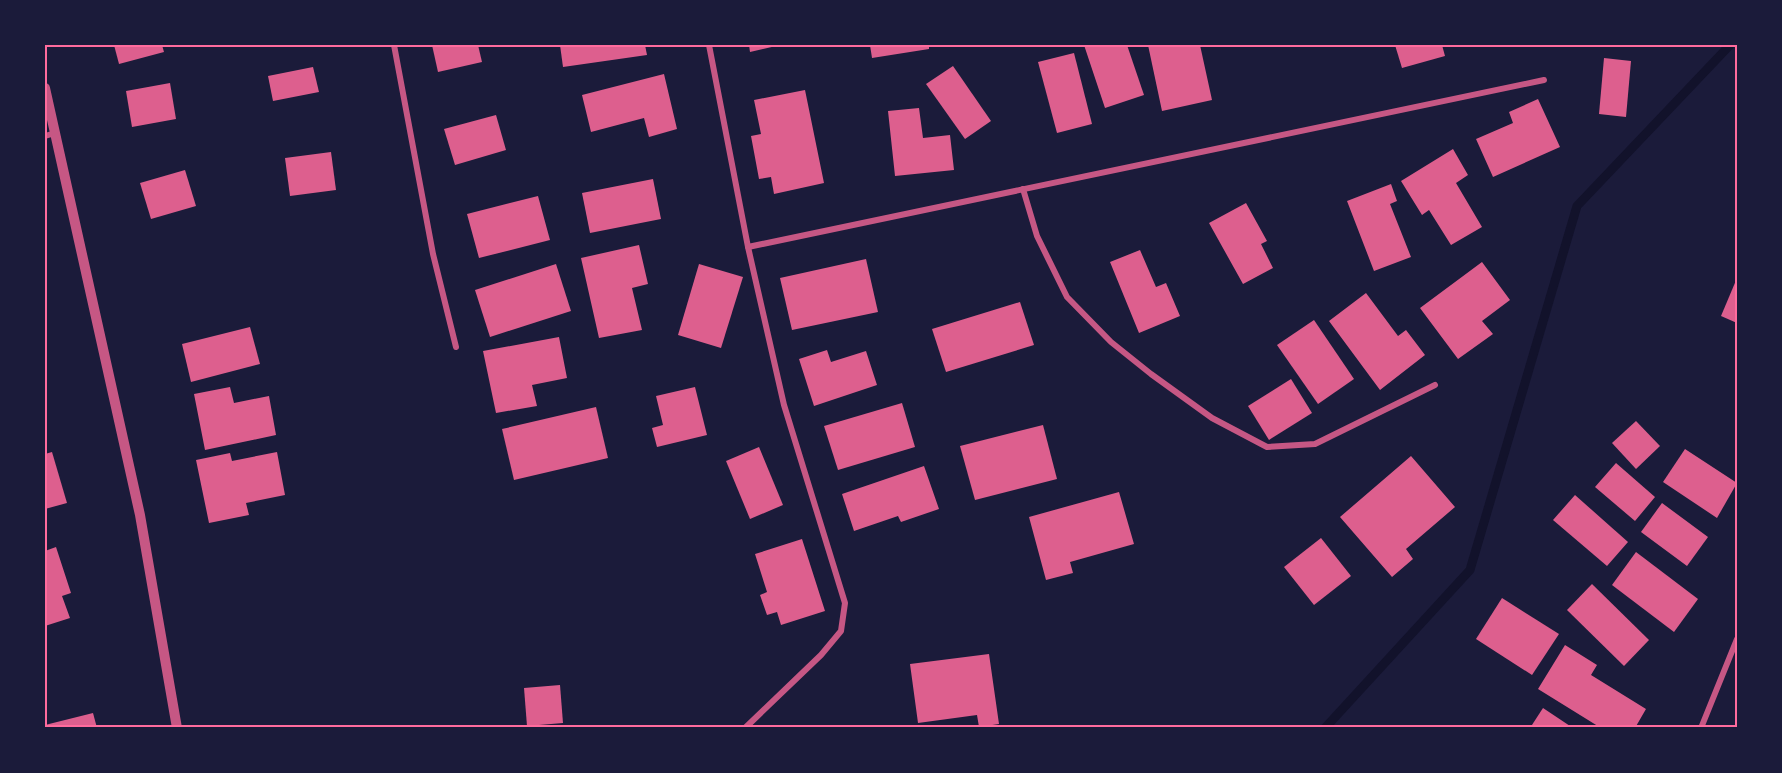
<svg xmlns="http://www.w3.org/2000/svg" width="1782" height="773" font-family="Arial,sans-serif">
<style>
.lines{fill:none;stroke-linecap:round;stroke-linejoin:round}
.stream{stroke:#12122b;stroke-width:9}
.building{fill:#dd5f8e}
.minor{stroke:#c65784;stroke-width:6}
.tertiary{stroke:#c65784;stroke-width:10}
.neatline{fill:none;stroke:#ff6b9d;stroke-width:2}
</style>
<rect width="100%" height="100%" fill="#1b1b3a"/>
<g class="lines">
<polyline class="stream" points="1325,728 1470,570 1577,206 1730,45"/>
</g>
<g class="building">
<polygon points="114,45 162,45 164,52 119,64"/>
<polygon points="432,45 478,45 482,62 438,72"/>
<polygon points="560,45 645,45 647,55 563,67"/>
<polygon points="749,45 776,45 776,46 750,52"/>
<polygon points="870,45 929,45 929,49 872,58"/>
<polygon points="1084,45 1127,45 1144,95 1105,108"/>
<polygon points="1148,45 1200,45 1212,100 1162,111"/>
<polygon points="1395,45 1442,45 1445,56 1402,68"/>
<polygon points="1074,53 1092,124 1057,133 1038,62"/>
<polygon points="1604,58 1631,61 1626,117 1599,114"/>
<polygon points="953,66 991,121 965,139 926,84"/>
<polygon points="313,67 319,92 273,101 268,76"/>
<polygon points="664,74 677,129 649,137 644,118 591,132 582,95"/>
<polygon points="170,83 176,119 132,127 126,91"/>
<polygon points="805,90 824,183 774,194 771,177 759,179 751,136 761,134 754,100"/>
<polygon points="1538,99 1560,147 1493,177 1476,139 1513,123 1509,112"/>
<polygon points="919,108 923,138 950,135 954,170 895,176 888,111"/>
<polygon points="496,115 506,150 455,165 444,129"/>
<polygon points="1453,149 1468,175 1456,183 1482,227 1451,245 1429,210 1422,215 1401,181"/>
<polygon points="331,152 336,190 290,196 285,158"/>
<polygon points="185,170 196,206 151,219 140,183"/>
<polygon points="653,179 661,219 590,233 582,193"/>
<polygon points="1391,184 1397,201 1390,204 1411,257 1374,271 1347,201"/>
<polygon points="538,196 550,240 479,258 467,214"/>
<polygon points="1246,203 1267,241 1261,244 1273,268 1243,284 1209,223"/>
<polygon points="639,245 648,284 632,288 642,330 599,338 581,258"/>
<polygon points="1140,250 1156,287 1166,283 1180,316 1139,333 1110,262"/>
<polygon points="866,259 878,312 792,330 780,278"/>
<polygon points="1482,262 1510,300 1482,321 1493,334 1458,359 1420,308"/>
<polygon points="556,264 571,311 490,337 475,290"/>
<polygon points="699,264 743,277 721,348 678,335"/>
<polygon points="1737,278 1737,323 1721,316"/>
<polygon points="1366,293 1398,336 1406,330 1425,355 1380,390 1329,321"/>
<polygon points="1020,302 1034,345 946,372 932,329"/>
<polygon points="1314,320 1354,379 1318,404 1277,345"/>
<polygon points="250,327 260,364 191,382 182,344"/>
<polygon points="559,337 567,378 532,385 537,406 496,413 483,351"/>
<polygon points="827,350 831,362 866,351 877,385 814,406 799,359"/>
<polygon points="1291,379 1312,413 1269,440 1248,406"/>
<polygon points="230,387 234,403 269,396 276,435 205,450 194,394"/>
<polygon points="695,387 707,435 657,447 652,428 663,425 656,396"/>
<polygon points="902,403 915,447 838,470 824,426"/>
<polygon points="596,407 608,458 514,480 502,429"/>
<polygon points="1636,421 1660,446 1636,469 1612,443"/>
<polygon points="1043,425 1057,479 975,500 960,446"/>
<polygon points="759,447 783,505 750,519 726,461"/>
<polygon points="1685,449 1737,483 1717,518 1663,482"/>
<polygon points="52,452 67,503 45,509 45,454"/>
<polygon points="277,452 285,495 246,503 249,515 209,523 196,460 230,453 232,461"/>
<polygon points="1411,456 1455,507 1406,549 1413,559 1392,577 1340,517"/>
<polygon points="1616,463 1655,497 1635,521 1595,487"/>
<polygon points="924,466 939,509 901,522 898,516 854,531 842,494"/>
<polygon points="1119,492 1134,544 1070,562 1073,573 1046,580 1029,517"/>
<polygon points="1575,495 1628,542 1607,566 1553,520"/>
<polygon points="1662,503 1708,537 1687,566 1641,532"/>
<polygon points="1321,538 1351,576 1314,605 1284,567"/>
<polygon points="802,539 825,611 781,625 777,612 767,615 760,595 767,592 755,554"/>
<polygon points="56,547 71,593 62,596 70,618 45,626 45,551"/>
<polygon points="1636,552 1698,599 1674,632 1612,585"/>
<polygon points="1592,584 1649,640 1624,666 1567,610"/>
<polygon points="1502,598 1559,634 1532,675 1476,639"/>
<polygon points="1565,645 1597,665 1591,675 1646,709 1635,728 1601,728 1538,689"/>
<polygon points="989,654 999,724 979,727 977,715 918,723 910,664"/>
<polygon points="560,685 563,723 527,726 524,688"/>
<polygon points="1543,708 1573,728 1530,728"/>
<polygon points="93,713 97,728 45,728 45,725"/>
</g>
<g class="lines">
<g class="minor">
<polyline points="394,45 433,254 456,347"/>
<polyline points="709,45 748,247 784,405 845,603 841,631 821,655 745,728"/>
<polyline points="45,136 55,133"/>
<polyline points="1023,189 1037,236 1067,297 1111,342 1151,374 1212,418 1267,447 1315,444 1435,385"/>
<polyline points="748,247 1544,80"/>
<polyline points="1701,728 1737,639"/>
</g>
<polyline class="tertiary" points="45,88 140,515 177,728"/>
</g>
<rect width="1782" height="773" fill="none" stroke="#1b1b3a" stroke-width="93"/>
<rect x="46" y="46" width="1690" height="680" class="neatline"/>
</svg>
